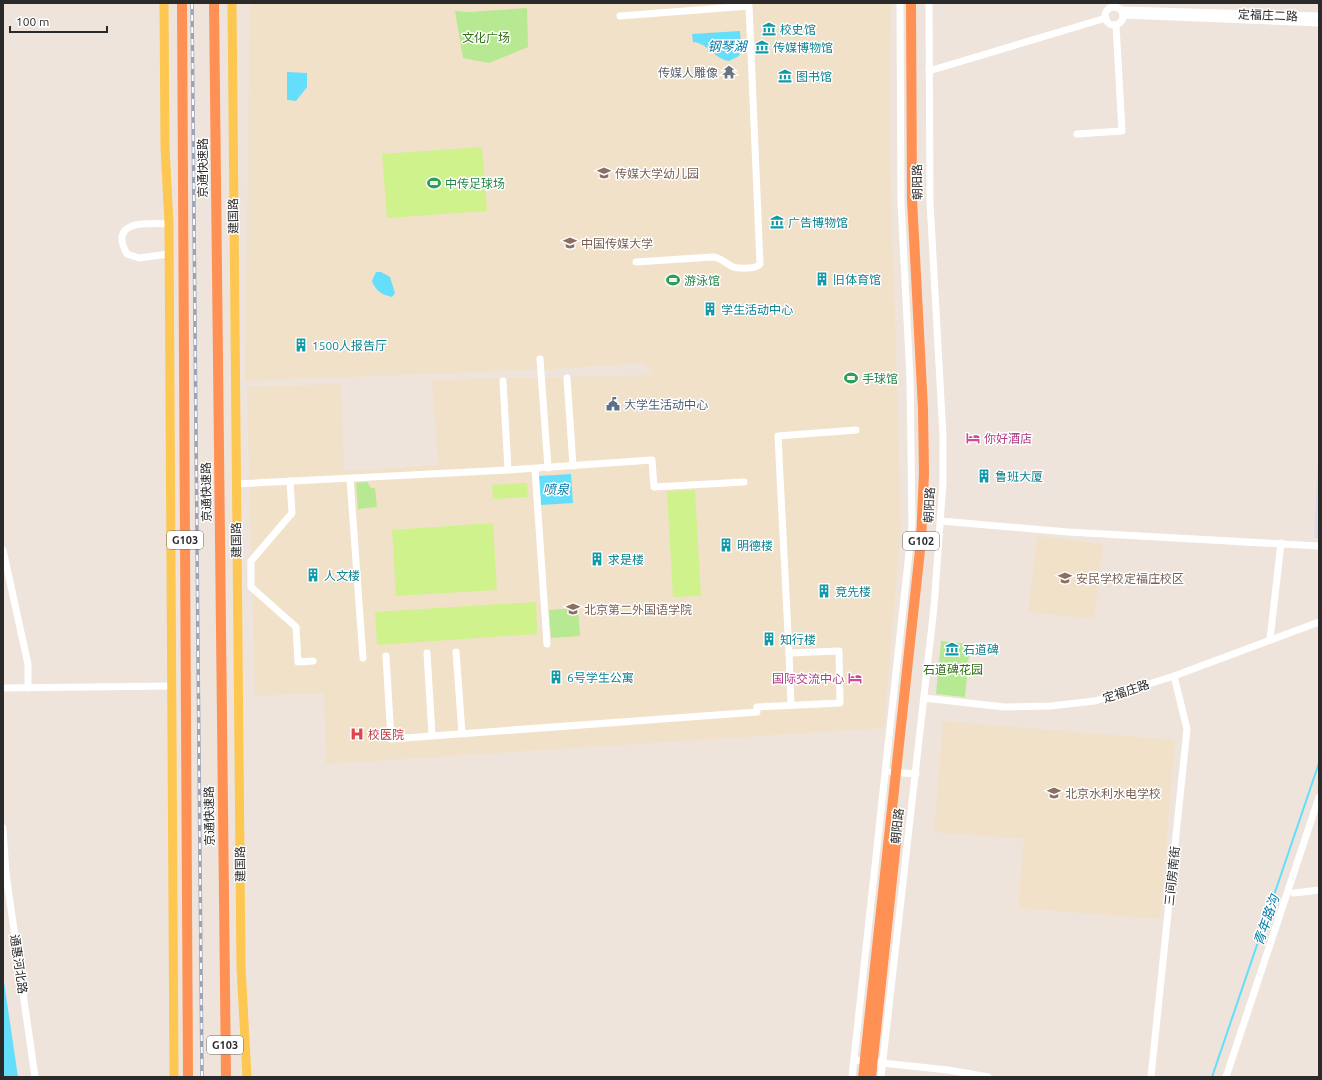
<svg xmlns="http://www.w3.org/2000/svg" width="1322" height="1080" font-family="Ubuntu,'Noto Sans SC',sans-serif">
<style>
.industrial{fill:#dedce6}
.education{fill:#f1e1c9}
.green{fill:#b7e992}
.pitch{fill:#cff28d}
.water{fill:#64defa}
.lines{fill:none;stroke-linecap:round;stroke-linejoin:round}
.stream{stroke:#64defa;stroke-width:2}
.minor{stroke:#fff;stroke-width:7}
.major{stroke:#fdc751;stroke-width:9}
.highway{stroke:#ff9155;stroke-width:10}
.rail-casing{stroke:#9da3b7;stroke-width:3.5}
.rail{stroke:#fff;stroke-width:2;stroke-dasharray:6;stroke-linecap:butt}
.labels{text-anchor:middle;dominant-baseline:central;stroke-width:3;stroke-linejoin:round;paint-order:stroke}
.shield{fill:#fff;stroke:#6a6a6a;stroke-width:1}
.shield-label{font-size:11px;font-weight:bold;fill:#2a2a2a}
.street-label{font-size:12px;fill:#2a2a2a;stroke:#fff}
.culture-label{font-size:12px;fill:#0d838f;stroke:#fff;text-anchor:start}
.park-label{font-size:12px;fill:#2e6f13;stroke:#fff}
.worship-label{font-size:12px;fill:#5b616d;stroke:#fff;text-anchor:end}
.education-label{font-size:12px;fill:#785e54;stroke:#fff;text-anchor:start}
.leisure-label{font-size:12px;fill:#27864d;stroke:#fff;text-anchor:start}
.service-label{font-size:12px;fill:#4e5e75;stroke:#fff;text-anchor:start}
.hotel-label{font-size:12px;fill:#b23c85;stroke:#fff;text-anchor:start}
.health-label{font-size:12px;fill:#be3a42;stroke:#fff;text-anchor:start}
.water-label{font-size:13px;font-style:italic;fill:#017ca8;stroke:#fff}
</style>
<rect width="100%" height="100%" fill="#eee4db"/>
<polygon class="industrial" points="1319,438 1319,538 1314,538"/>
<g class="education">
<polygon points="250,3 891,3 889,123 901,525 884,728 326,764 324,693 255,696 247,387 341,384 344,471 438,465 432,380 653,375 644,363 554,369 245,381"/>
<polygon points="1037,536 1103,544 1094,619 1028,612"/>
<polygon points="943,721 1175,740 1160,919 1018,908 1024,839 934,832"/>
</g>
<g class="green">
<polygon points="527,8 528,47 489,63 463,58 455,11 470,12"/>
<polygon points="367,482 371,488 375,488 377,507 358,509 356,483"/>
<polygon points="578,608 580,636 551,638 549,610"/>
<polygon points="941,641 970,644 965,697 936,694"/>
</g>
<g class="pitch">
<polygon points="482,147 487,211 387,218 382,154"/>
<polygon points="527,483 528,497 493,499 492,485"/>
<polygon points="695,490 701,596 673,597 667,491"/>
<polygon points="493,523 497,590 396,596 392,530"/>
<polygon points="536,602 537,634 377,645 375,612"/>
</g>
<g class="water">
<path d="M740,31L741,47L739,56L729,61C714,59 708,43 693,42L692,34Z"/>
<polygon points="287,72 307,73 307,87 296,101 287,100"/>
<path d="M376,272H381L390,277L395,293L392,297C382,295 375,290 372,281Z"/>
<polygon points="571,474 573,503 541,505 539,476"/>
<polygon points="3,975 18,1077 3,1077"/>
</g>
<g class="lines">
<polyline class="stream" points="1212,1077 1319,763"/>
<g class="minor">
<circle cx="1114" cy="16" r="9"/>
<polyline points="1121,10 1319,16"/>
<polyline points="1123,15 1319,23"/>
<path d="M620,16L749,6L760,264C757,269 739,269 733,267C725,263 722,258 713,257L636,262"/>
<polyline points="929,71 1106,18"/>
<polyline points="1077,134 1122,131 1116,25"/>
<path d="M169,224C147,223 108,220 127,254L139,258L169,254"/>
<polyline points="540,359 548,468"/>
<polyline points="567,378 573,466"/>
<polyline points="503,381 508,470"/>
<polyline points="535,469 547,644"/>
<polyline points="350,479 363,658"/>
<polyline points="290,481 292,513 251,561 251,587 296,627 298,662 313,661"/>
<polyline points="236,484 508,470 652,460 654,487 744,482"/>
<polyline points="941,521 1068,532 1319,546"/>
<polyline points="3,550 28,664 28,688"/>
<polyline points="1270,639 1281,543"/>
<polyline points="456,652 462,733"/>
<polyline points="427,653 432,735"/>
<polyline points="789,653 778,436 856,430"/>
<polyline points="386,656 391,739 757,712 757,707 840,703 839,651 789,653 791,705"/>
<polyline points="3,688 172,686"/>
<polyline points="924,698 1004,707 1050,706 1095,701 1174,676 1319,622"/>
<polyline points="892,772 916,774"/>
<polyline points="3,828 6,874 35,1077"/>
<polyline points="1294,893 1319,890"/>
<polyline points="854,1060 948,1070 988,1077"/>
<polyline points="852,1077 912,525 910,378 901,203 900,3"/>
<polyline points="881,1077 934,607 943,482 943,436 930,202 929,3"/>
<polyline points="1151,1077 1187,729 1174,676"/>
<polyline points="1226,1077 1319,797"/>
</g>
<g class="major">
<polyline points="164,3 165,147 169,224 174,1077"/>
<polyline points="232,3 241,967 247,1077"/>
</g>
<g class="highway">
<polyline points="182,3 188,1077"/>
<polyline points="214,3 226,1077"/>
<polyline points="863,1077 921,541 924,473 923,409 912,199 911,3"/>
<polyline points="871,1077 899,814"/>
</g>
<g class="rail-casing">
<polyline id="rail" points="192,3 202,1077"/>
</g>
<use href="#rail" class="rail"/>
</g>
<defs>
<g id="museum-bare" transform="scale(1.08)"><path d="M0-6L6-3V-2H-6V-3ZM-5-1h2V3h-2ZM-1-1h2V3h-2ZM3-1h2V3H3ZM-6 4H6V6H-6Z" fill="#0f9aa8" stroke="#fff" stroke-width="2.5" paint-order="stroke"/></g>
<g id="temple-bare" transform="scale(1.08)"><path d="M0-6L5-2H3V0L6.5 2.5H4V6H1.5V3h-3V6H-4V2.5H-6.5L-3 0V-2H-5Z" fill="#6b7280" stroke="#fff" stroke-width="2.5" paint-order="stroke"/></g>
<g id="school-bare" transform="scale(1.08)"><path d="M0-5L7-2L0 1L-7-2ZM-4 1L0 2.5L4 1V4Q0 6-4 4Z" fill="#8d6e63" stroke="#fff" stroke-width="2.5" paint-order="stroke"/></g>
<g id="stadium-bare" transform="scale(1.08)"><path d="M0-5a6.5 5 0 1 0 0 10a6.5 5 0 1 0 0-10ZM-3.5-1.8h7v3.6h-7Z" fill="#2e9e5b" stroke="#fff" stroke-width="2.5" paint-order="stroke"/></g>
<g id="university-bare" transform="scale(1.08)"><path d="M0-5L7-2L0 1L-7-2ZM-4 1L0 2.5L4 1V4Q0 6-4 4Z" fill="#8d6e63" stroke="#fff" stroke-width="2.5" paint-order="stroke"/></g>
<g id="building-bare" transform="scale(1.08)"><path d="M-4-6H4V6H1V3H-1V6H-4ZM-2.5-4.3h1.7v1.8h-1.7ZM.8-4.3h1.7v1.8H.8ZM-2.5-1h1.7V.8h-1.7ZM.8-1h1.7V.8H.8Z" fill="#0f9aa8" stroke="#fff" stroke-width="2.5" paint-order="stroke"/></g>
<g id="civic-bare" transform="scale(1.08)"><path d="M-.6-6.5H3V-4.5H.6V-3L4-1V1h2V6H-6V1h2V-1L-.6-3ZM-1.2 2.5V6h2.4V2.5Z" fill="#5c6f8a" stroke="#fff" stroke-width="2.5" paint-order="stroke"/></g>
<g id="hotel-bare" transform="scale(1.08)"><path d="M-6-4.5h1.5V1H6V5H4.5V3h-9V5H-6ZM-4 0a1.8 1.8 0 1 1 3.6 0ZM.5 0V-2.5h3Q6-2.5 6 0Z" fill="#d1479c" stroke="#fff" stroke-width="2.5" paint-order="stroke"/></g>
<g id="hospital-bare" transform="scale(1.08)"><path d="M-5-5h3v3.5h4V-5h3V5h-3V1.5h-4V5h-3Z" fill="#e0444e" stroke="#fff" stroke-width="2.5" paint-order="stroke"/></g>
</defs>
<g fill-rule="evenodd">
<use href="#museum-bare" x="769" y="29"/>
<use href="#museum-bare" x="762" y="47"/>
<use href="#temple-bare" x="729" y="72"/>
<use href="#museum-bare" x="785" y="76"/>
<use href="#school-bare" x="604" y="173"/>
<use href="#stadium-bare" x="434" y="183"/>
<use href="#museum-bare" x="777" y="222"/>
<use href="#university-bare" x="570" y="243"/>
<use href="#building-bare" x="822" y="279"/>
<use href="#stadium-bare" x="673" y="280"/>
<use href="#building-bare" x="710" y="309"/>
<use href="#building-bare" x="301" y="345"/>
<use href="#stadium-bare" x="851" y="378"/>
<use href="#civic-bare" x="613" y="404"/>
<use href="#hotel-bare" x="973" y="438"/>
<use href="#building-bare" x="984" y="476"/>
<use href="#building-bare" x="726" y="545"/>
<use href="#building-bare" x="597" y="559"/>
<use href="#building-bare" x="313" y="575"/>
<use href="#school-bare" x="1065" y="578"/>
<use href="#building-bare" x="824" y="591"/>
<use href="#university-bare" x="573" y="609"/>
<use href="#building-bare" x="769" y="639"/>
<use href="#museum-bare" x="952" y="649"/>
<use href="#building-bare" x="556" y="677"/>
<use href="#hotel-bare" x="855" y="678"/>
<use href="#hospital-bare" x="357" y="734"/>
<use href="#school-bare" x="1054" y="793"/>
</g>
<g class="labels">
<g class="shield">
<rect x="167" y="531" width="36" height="18" rx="3"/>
<rect x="903" y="532" width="36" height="18" rx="3"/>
<rect x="207" y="1036" width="36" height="18" rx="3"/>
</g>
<g class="shield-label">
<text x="185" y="540">G103</text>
<text x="921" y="541">G102</text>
<text x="225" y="1045">G103</text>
</g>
<g class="street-label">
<text transform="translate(1268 15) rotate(2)">定福庄二路</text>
<text transform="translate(202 168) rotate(-90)">京通快速路</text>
<text transform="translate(917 182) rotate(-91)">朝阳路</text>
<text transform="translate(233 216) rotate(-91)">建国路</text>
<text transform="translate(206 492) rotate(-91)">京通快速路</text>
<text transform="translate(929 505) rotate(-87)">朝阳路</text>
<text transform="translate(236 540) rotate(-91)">建国路</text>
<text transform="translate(1126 691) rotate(-18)">定福庄路</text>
<text transform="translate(209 816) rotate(-91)">京通快速路</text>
<text transform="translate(897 826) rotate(-84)">朝阳路</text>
<text transform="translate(240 864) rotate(-91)">建国路</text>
<text transform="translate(1172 876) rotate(-84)">三间房南街</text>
<text transform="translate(19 964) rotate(82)">通惠河北路</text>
</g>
<g class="culture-label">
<text x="780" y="29">校史馆</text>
<text x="773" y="47">传媒博物馆</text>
<text x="796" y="76">图书馆</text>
<text x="788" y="222">广告博物馆</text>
<text x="833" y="279">旧体育馆</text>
<text x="721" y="309">学生活动中心</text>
<text x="312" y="345">1500人报告厅</text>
<text x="995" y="476">鲁班大厦</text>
<text x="737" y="545">明德楼</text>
<text x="608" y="559">求是楼</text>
<text x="324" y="575">人文楼</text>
<text x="835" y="591">竞先楼</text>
<text x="780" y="639">知行楼</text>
<text x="963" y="649">石道碑</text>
<text x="567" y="677">6号学生公寓</text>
</g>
<g class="park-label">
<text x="486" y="37">文化广场</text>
<text x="953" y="669">石道碑花园</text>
</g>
<g class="worship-label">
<text x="718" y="72">传媒人雕像</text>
</g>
<g class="education-label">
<text x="615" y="173">传媒大学幼儿园</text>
<text x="581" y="243">中国传媒大学</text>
<text x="1076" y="578">安民学校定福庄校区</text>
<text x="584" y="609">北京第二外国语学院</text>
<text x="1065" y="793">北京水利水电学校</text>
</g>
<g class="leisure-label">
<text x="445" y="183">中传足球场</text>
<text x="684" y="280">游泳馆</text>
<text x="862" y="378">手球馆</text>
</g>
<g class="service-label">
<text x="624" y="404">大学生活动中心</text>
</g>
<g class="hotel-label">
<text x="984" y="438">你好酒店</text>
<text x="844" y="678" text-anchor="end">国际交流中心</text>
</g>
<g class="health-label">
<text x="368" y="734">校医院</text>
</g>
<g class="water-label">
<text x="727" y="46">钢琴湖</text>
<text x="556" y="489">喷泉</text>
<text transform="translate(1266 920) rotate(-71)">青年路沟</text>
</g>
</g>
<rect width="1322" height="1080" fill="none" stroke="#2a2a2a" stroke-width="8"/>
<path d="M10 26v6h97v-6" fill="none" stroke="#2a2a2a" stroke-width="2"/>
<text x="16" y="26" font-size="12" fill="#2a2a2a" stroke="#ffffff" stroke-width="3" paint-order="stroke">100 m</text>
</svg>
